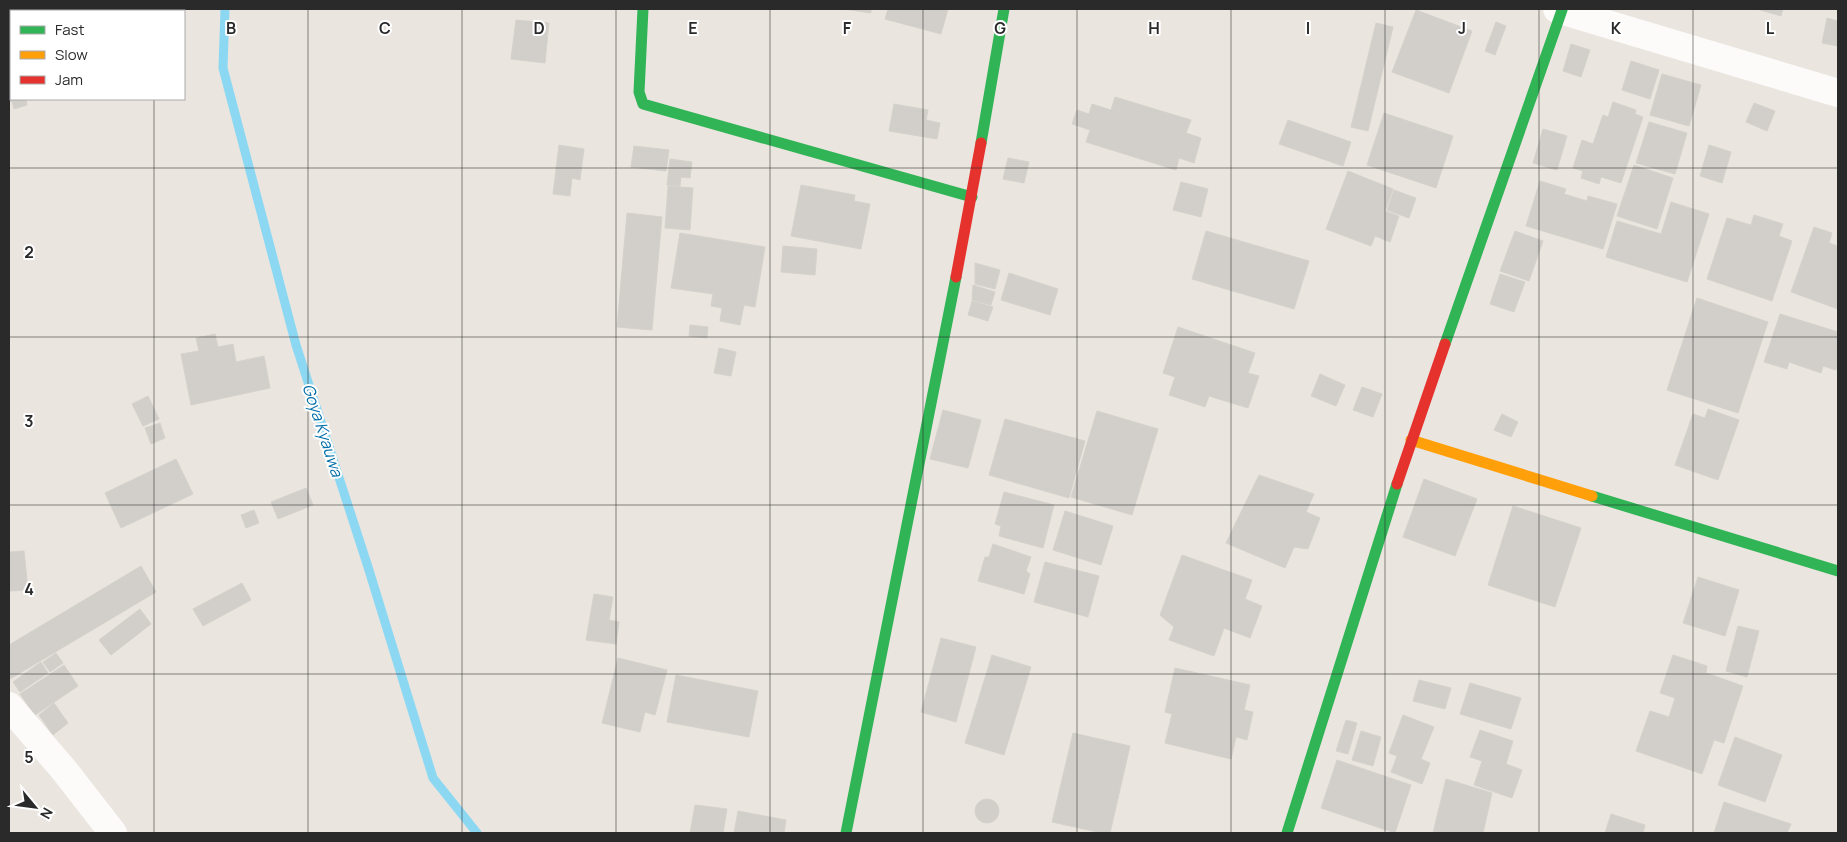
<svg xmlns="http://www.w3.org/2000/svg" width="1847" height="842" font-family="Manrope,sans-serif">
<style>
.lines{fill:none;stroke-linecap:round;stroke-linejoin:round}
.stream{stroke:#8cd8f3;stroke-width:9}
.building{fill:#d2cfcb;stroke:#d5d1cb}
.street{stroke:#fcfbfa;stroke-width:28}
.fast{stroke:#30b455;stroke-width:11}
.slow{stroke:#ff9f0a;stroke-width:11}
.jam{stroke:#e5322d;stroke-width:11}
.grid{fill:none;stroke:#2a2a2a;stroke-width:1;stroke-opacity:0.55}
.labels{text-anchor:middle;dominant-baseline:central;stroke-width:4;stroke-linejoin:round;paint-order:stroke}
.water-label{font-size:16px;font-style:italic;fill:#006ea9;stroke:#fff}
.grid-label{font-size:16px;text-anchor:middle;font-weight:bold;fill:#2a2a2a;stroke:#fff;stroke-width:4;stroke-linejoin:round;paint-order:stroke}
</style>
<rect width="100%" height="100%" fill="#eae5df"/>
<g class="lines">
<polyline class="stream" points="225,9 223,68 296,345 368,567 433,778 477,833"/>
</g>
<g class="building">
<polygon points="844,9 871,9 871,13"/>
<polygon points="888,9 948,9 941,34 885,19"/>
<polygon points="1757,9 1783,9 1781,16"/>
<polygon points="1416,10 1472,31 1449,93 1392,72"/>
<polygon points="1827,18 1838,21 1838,46 1822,43"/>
<polygon points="516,20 549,23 545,63 511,59"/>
<polygon points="1496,22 1506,26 1495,55 1485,51"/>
<polygon points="1376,23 1393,27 1368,131 1351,127"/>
<polygon points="11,42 11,99 26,99 27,105 14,109 12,101 9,102 9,43"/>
<polygon points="1571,44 1590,50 1581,77 1563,71"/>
<polygon points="1631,61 1659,70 1650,99 1622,90"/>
<polygon points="1662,74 1701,85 1689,126 1650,115"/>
<polygon points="1115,97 1191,120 1186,133 1201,138 1194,163 1179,158 1176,170 1086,142 1090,130 1072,124 1077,110 1089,114 1092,104 1111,110"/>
<polygon points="1613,102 1636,110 1635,114 1643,117 1621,183 1601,177 1599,184 1581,178 1583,171 1573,168 1582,140 1593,144 1603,115 1608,117"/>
<polygon points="1754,103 1775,111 1767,131 1746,122"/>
<polygon points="894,104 928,110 926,120 940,123 937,139 889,131"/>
<polygon points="1384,113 1453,136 1436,188 1367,165"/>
<polygon points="1288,120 1351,142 1343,166 1279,144"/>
<polygon points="1649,122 1687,133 1675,174 1636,163"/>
<polygon points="1543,129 1567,136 1557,170 1533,163"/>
<polygon points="559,145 584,149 580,180 572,178 570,196 553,194"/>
<polygon points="1709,145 1731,152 1722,183 1700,176"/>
<polygon points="634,146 669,150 666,171 631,167"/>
<polygon points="1008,158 1029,162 1024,183 1003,179"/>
<polygon points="670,159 692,162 690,178 681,177 680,186 667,185"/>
<polygon points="1634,165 1673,178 1657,229 1617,216"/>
<polygon points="1348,171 1393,189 1385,211 1399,216 1390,242 1375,236 1371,246 1326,229"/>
<polygon points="1540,181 1566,189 1564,194 1587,201 1588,196 1617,204 1603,249 1526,226"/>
<polygon points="1181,182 1208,189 1201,217 1173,210"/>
<polygon points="801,185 855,195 854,201 870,204 861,249 791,236"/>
<polygon points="668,186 693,188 690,230 665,228"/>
<polygon points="1394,190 1416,198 1409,218 1387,210"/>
<polygon points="1671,202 1709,214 1687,282 1606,257 1617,221 1661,234"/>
<polygon points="627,213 662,217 652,330 617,327"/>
<polygon points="1754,215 1783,224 1779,236 1792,241 1772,301 1707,279 1727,218 1751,225"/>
<polygon points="1814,227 1832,233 1829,243 1838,246 1838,309 1791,292"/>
<polygon points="1206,231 1309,261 1294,309 1192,279"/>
<polygon points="1515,231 1543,241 1529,281 1500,271"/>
<polygon points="680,233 765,247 755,307 744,305 740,325 720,321 722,308 711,306 713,294 671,288"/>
<polygon points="783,246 817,249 815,275 781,272"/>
<polygon points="975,263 1000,270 995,289 975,284"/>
<polygon points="1009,273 1058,289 1050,315 1001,300"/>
<polygon points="1500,274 1525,282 1514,312 1490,304"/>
<polygon points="973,285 995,292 991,305 972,300"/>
<polygon points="1697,298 1768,322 1738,413 1667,390"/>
<polygon points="972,301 993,307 988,321 968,315"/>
<polygon points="1780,314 1838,332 1838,362 1836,370 1823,366 1821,373 1789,362 1787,369 1764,362"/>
<polygon points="690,325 708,327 707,338 689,336"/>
<polygon points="1178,327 1255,353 1248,373 1259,376 1248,408 1209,396 1205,407 1169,395 1175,377 1163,373"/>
<polygon points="215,334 218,347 233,344 236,362 264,356 270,388 191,405 181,354 199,351 196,338"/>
<polygon points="719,348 736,352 731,376 714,373"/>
<polygon points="1320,374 1345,385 1336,406 1311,396"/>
<polygon points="1362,387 1382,394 1373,417 1353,410"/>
<polygon points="148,396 159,419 143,426 132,404"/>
<polygon points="1708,409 1739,420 1718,480 1675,465 1693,414 1705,418"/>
<polygon points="943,410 981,420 968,468 930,459"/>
<polygon points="1097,411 1158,429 1132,515 1071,497"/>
<polygon points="1502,414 1518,422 1511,437 1494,430"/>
<polygon points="1005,419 1085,441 1069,498 989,475"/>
<polygon points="160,423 165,438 151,444 145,428"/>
<polygon points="176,459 193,494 121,528 105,493"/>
<polygon points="1259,475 1314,494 1306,512 1320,518 1308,549 1294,547 1285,568 1226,543"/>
<polygon points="1424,479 1477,499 1455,556 1403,537"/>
<polygon points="306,488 313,505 278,519 271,502"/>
<polygon points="1004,492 1054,505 1043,548 999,536 1001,526 995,524"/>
<polygon points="1513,506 1581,528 1555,607 1488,585"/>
<polygon points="254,510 259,523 246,528 241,515"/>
<polygon points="1065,511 1113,526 1101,565 1053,550"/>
<polygon points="993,544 1031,557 1026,571 1030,574 1024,594 978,581 985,557 989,557"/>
<polygon points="24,551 28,590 9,591 9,552"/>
<polygon points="1182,555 1252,580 1245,599 1262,606 1250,638 1224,628 1214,656 1169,640 1174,627 1160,615"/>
<polygon points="1045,562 1099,576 1088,617 1034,602"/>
<polygon points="141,566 156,592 10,679 9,677 9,645"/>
<polygon points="1698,577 1739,590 1725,636 1683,623"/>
<polygon points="242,583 251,600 203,626 193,609"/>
<polygon points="594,594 613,597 609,620 619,622 616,644 586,640"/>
<polygon points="140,609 151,624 111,655 99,640"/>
<polygon points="1738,626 1759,631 1747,677 1726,671"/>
<polygon points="941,638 976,647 956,722 921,712"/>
<polygon points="56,653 63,663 50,672 43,662"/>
<polygon points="992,655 1031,667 1004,755 965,743"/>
<polygon points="1673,655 1707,666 1706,673 1743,686 1724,743 1714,740 1702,774 1636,751 1650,711 1669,717 1675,698 1660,693"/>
<polygon points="618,658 667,670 655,715 645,712 640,732 602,723"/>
<polygon points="41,662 48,673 20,692 13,682"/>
<polygon points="64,665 78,686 35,715 20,694"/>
<polygon points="1175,668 1250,685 1244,710 1253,712 1247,740 1236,737 1231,759 1165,743 1172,714 1165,712"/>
<polygon points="676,675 758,691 749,737 667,722"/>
<polygon points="1419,680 1451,688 1445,709 1413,701"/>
<polygon points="1470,683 1521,698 1511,729 1460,714"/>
<polygon points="54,703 68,723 53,735 39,715"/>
<polygon points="1403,715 1434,727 1421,759 1430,763 1422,784 1391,772 1397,756 1389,753"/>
<polygon points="1346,720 1357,723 1348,754 1336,751"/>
<polygon points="1480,730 1513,741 1506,764 1522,770 1512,798 1474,785 1482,761 1470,757"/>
<polygon points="1361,731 1381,737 1373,766 1352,760"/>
<polygon points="1073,733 1130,746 1110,833 1102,833 1052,822"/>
<polygon points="1735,737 1782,755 1765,802 1718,785"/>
<polygon points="1337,760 1411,785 1395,833 1321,808"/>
<polygon points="1446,779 1492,793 1483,833 1433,833"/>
<circle cx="987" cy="811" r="12"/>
<polygon points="1724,802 1791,824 1787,833 1714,833"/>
<polygon points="695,805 727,809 723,833 690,833"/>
<polygon points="738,811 786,820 784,833 734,833"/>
<polygon points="1611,814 1645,825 1643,833 1605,833"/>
</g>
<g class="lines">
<g class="street">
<polyline points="1557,9 1838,93"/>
<polyline points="9,706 64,770 113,833"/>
</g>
<g class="fast">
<polyline points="643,9 639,92 643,104 972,197"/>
<polyline points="981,143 1004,9"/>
<polyline points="1445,344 1562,10"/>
<polyline points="1592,496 1838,571"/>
<polyline points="846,833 956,277"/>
<polyline points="1287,833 1397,484"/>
</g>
<polyline class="slow" points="1411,440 1592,496"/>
<g class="jam">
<polyline points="956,277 981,143"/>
<polyline points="1397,484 1445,344"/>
</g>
</g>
<path class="grid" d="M154,9V11M308,9V833M462,9V833M616,9V833M770,9V833M923,9V833M1077,9V833M1231,9V833M1385,9V833M1539,9V833M1693,9V833M154,99V833M9,168H1838M9,337H1838M9,505H1838M9,674H1838"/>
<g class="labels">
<g class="water-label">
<text transform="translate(323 430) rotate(72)">Goya Kyauwa</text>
</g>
</g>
<g class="grid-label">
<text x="231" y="34">B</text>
<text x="385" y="34">C</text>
<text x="539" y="34">D</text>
<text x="693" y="34">E</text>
<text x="847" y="34">F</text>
<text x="1000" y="34">G</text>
<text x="1154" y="34">H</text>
<text x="1308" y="34">I</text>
<text x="1462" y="34">J</text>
<text x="1616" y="34">K</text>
<text x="1770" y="34">L</text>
<text x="29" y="258">2</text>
<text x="29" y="427">3</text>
<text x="29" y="595">4</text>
<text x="29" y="763">5</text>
</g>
<rect width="1847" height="842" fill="none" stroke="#2a2a2a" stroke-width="20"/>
<rect x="10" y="10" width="175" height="90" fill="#ffffff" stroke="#aaaaaa"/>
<rect x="20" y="26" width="25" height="8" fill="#30b455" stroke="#aaaaaa"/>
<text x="55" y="35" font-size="15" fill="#2a2a2a">Fast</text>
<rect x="20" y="51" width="25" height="8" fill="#ff9f0a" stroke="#aaaaaa"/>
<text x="55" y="60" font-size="15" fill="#2a2a2a">Slow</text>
<rect x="20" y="76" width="25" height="8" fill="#e5322d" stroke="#aaaaaa"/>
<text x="55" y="85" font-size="15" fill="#2a2a2a">Jam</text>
<g transform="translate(35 807) rotate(119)" stroke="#ffffff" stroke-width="4" paint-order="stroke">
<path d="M0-4L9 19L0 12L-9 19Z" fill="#2a2a2a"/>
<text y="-8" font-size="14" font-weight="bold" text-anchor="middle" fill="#2a2a2a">N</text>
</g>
</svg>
